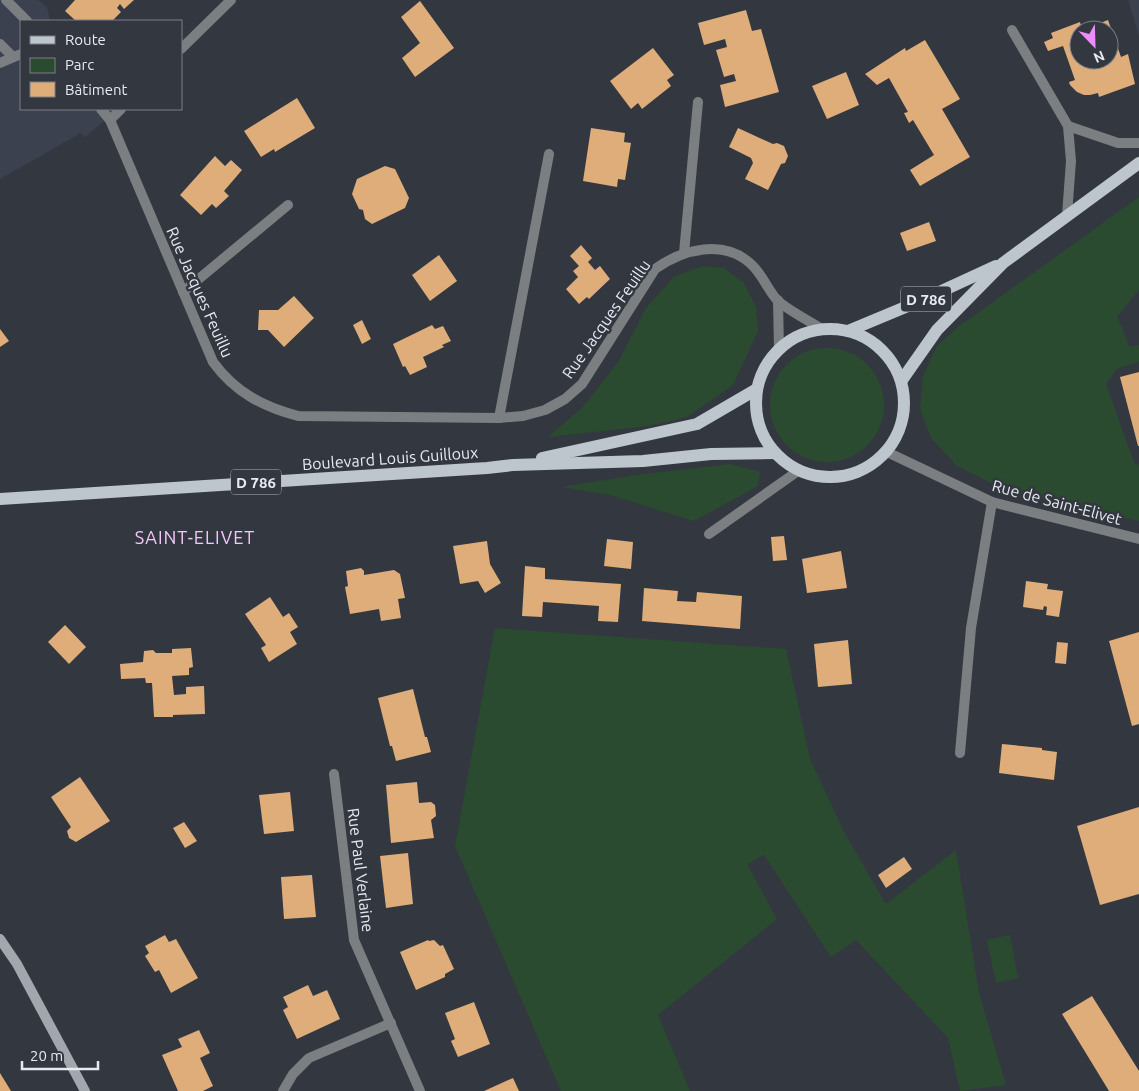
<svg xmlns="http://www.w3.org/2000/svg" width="1139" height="1091" font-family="Ubuntu,sans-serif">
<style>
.built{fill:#3c414f}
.green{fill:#2b4b30}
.building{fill:#dead79;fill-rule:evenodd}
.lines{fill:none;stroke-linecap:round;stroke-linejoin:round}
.lane{stroke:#7b7f82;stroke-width:10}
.street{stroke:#7b7f82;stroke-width:10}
.secondary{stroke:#a1a7ad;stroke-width:10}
.primary{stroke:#bec6cd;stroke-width:12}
.labels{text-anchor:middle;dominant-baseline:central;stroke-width:5;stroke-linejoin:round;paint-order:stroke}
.shield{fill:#333740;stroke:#b1b4ba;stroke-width:1}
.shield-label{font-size:15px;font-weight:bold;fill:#e7eaef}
.street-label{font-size:16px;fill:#e7eaef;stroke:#333740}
.neighbourhood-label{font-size:18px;letter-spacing:1px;fill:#f1c7f8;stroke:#333740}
</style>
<rect width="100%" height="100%" fill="#333740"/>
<g class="built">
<polygon points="0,0 38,0 47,7 50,21 21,21 21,109 118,109 85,137 81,133 0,179"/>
<polygon points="1128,0 1139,0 1139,36"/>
</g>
<g class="green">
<polygon points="1139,197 1139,290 1117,317 1130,347 1139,345 1139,362 1118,368 1106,384 1135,465 1139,464 1139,521 1009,492 957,466 931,438 920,409 923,376 937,346 958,327"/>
<polygon points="703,266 724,268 744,283 756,307 758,331 733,385 687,417 648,426 548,437 582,408 619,361 646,308 675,276"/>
<circle cx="827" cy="405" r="57"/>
<polygon points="730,464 760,472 758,486 694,521 610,495 561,487 637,475"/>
<polygon points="495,628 786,649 810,759 843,830 886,904 956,850 979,993 1006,1085 960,1091 948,1038 856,940 831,957 764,855 747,864 777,919 658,1015 690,1091 561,1091 455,846"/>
<polygon points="1010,935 1018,978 996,983 987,940"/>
</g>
<g class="building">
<polygon points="75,0 134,0 124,9 120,4 117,8 121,12 112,21 76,21 65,11"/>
<polygon points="420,1 454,48 415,77 402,58 420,43 401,17"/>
<polygon points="746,10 752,31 761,29 779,92 725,107 720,85 736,81 734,74 724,77 716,50 727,47 725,39 704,45 698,23"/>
<path d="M1108,20L1121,57L1128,54L1135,84L1099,97L1098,93L1090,95H1084L1077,92L1070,85L1069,82L1075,80L1063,46L1048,51L1044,42L1053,38L1051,33L1080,22L1082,30ZM1079,30H1109V60H1079Z"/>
<polygon points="925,40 960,99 942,109 970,157 920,186 910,170 934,155 913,120 909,123 904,113 908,112 889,78 877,85 865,74 905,48 906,51"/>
<polygon points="653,48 674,75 667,80 671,86 642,109 638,103 631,109 610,81"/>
<polygon points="846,72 859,105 827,119 812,86"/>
<polygon points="297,98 315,128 275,152 274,149 261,157 244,131"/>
<polygon points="591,128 625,133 624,142 631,143 625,180 618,179 617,187 583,181"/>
<polygon points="738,128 773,144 777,143 784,146 788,156 785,163 781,164 768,190 745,179 753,163 751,158 729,147"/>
<polygon points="215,156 225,166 231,160 242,170 224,191 229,196 216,208 212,204 201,215 180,195"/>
<polygon points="385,166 395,169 409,198 405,208 372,224 365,219 363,210 359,209 352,194 357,179"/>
<polygon points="929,222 936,241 907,251 900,233"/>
<polygon points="581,245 592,258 588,262 595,270 600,266 610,279 589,299 587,297 579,304 566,289 578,277 573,271 579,266 570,256"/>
<polygon points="439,255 457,281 430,301 412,275"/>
<polygon points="294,296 314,318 284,347 268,330 258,330 259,310 278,310"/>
<polygon points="362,320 371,339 362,344 353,325"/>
<polygon points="432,325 435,329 443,326 451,341 442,345 444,347 423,357 427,367 410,375 405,366 403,367 393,344"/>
<polygon points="0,329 9,341 0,347"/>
<polygon points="1139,372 1139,446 1138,446 1120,377"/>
<polygon points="784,536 787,560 773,561 771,537"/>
<polygon points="607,539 633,542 631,569 604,566"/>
<polygon points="487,541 490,564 501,583 485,593 478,581 460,584 453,546"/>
<polygon points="841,551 847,588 807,593 802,559"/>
<polygon points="525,566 545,568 545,579 621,584 618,622 598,621 599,606 543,602 542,617 522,616"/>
<polygon points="361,568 364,571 364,575 394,570 400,574 405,598 398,599 401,618 381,621 379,609 350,614 345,587 348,586 346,571"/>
<polygon points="1026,581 1048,584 1047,589 1063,591 1059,617 1046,615 1047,607 1044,606 1043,610 1023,607"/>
<polygon points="644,588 678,591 677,601 696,602 697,592 742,596 740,629 642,621"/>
<polygon points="270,597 283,617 289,613 298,627 290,632 297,644 269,662 261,648 266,645 245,614"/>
<polygon points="65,625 86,647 69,664 48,642"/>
<polygon points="1139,632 1139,724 1132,726 1109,641"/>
<polygon points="848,640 852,684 818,687 814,644"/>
<polygon points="1057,642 1068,643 1066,664 1055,663"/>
<polygon points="191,648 193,667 189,668 189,675 172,676 174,695 186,694 186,687 204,686 205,714 173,715 173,717 154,717 152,683 146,683 145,678 121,679 120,664 143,662 144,651 153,650 156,653 172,653 172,649"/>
<polygon points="413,689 425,737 427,737 431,752 396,761 392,746 390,746 378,698"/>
<polygon points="1002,744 1042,748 1042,750 1057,752 1054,780 999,773"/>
<polygon points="80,777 110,821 76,842 69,838 67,831 71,827 51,797"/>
<polygon points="417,782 419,803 431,802 435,805 436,816 431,820 434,838 391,843 386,785"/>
<polygon points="290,792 294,831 264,834 259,795"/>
<polygon points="1139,807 1139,894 1100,905 1077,826"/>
<polygon points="184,822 197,841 185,848 173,828"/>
<polygon points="408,853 413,904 386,908 380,856"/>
<polygon points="904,857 912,869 886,888 878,875"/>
<polygon points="312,875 316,917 284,919 281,877"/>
<polygon points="165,935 169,942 176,939 198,978 171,993 159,970 155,972 145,956 149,953 145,946"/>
<polygon points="428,940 429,941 434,940 440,946 443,945 454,969 445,974 445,977 416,990 400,952"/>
<polygon points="308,985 313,996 327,990 340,1019 297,1039 283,1010 288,1007 283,997"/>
<polygon points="1092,996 1139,1071 1139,1091 1109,1091 1062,1014"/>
<polygon points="474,1002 490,1044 458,1057 451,1041 455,1039 445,1013"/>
<polygon points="199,1030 210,1053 200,1058 213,1086 203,1091 178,1091 162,1055 182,1047 178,1039"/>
<polygon points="0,1073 11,1091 0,1091"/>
<polygon points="513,1078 519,1091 484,1091"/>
</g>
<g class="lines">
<g class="lane">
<polyline points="6,0 27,21"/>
<polyline points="0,44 13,57"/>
<polyline points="0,63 21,54"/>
<polyline points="101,109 110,120"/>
<polyline points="960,753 971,628 992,502"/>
</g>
<g class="street">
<polyline points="1012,30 1068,126 1071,161 1067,215"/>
<polyline points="181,49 231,0"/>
<path d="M121,109L110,120L213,362C235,392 263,407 298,416L499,418L523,416L545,410L565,399L582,384L655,269C683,249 725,238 753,266C763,276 768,290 777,300C786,309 811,322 822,329"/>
<polyline points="1068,126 1118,143 1139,143"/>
<polyline points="684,253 698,102"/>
<polyline points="183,292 288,205"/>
<polyline points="778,300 779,349"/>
<polyline points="499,418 549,154"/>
<polyline points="887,452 992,502 1139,539"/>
<polyline points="709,534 798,471"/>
<polyline points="334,774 354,940 420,1091"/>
<polyline points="283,1091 293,1074 309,1058 391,1023"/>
</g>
<polyline class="secondary" points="0,939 17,964 85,1091"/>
<g class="primary">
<circle cx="830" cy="403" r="74"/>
<polyline points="848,331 920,301 996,266"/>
<polyline points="902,380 937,330 1003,263 1139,163"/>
<polyline points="542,458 697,424 757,389"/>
<polyline points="0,499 487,468 513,465 643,461 711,454 774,453"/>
</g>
</g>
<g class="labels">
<g class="shield">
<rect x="901" y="286.5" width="50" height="25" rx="4"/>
<rect x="231" y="469.5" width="50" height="25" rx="4"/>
</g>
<g class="shield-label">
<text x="926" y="299">D 786</text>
<text x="256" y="482">D 786</text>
</g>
<g class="street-label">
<text transform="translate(200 292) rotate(66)">Rue Jacques Feuillu</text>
<text transform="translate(606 319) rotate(-55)">Rue Jacques Feuillu</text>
<text transform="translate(390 458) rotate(-4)">Boulevard Louis Guilloux</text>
<text transform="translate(1057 502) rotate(15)">Rue de Saint-Elivet</text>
<text transform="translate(361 870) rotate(83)">Rue Paul Verlaine</text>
</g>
<g class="neighbourhood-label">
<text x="195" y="537">SAINT-ELIVET</text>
</g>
</g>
<rect x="20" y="20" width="162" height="90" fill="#333740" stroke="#7b7f86"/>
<rect x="30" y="36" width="25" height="8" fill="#bec6cd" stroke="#7b7f86"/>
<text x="65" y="45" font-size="15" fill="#e7eaef">Route</text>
<rect x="30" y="58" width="25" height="15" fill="#2b4b30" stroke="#7b7f86"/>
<text x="65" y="70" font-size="15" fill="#e7eaef">Parc</text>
<rect x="30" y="82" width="25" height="15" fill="#dead79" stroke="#7b7f86"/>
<text x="65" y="95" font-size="15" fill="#e7eaef">Bâtiment</text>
<g transform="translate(1094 45) rotate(157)"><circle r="24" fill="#333740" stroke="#7b7f86"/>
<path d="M0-4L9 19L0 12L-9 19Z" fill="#eb8dfb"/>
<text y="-8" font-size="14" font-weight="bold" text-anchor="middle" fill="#e7eaef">N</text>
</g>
<path d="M22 1061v8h76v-8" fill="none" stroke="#e7eaef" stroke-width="2.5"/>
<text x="30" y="1061" font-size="15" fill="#e7eaef" stroke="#333740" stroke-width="4" paint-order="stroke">20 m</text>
</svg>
